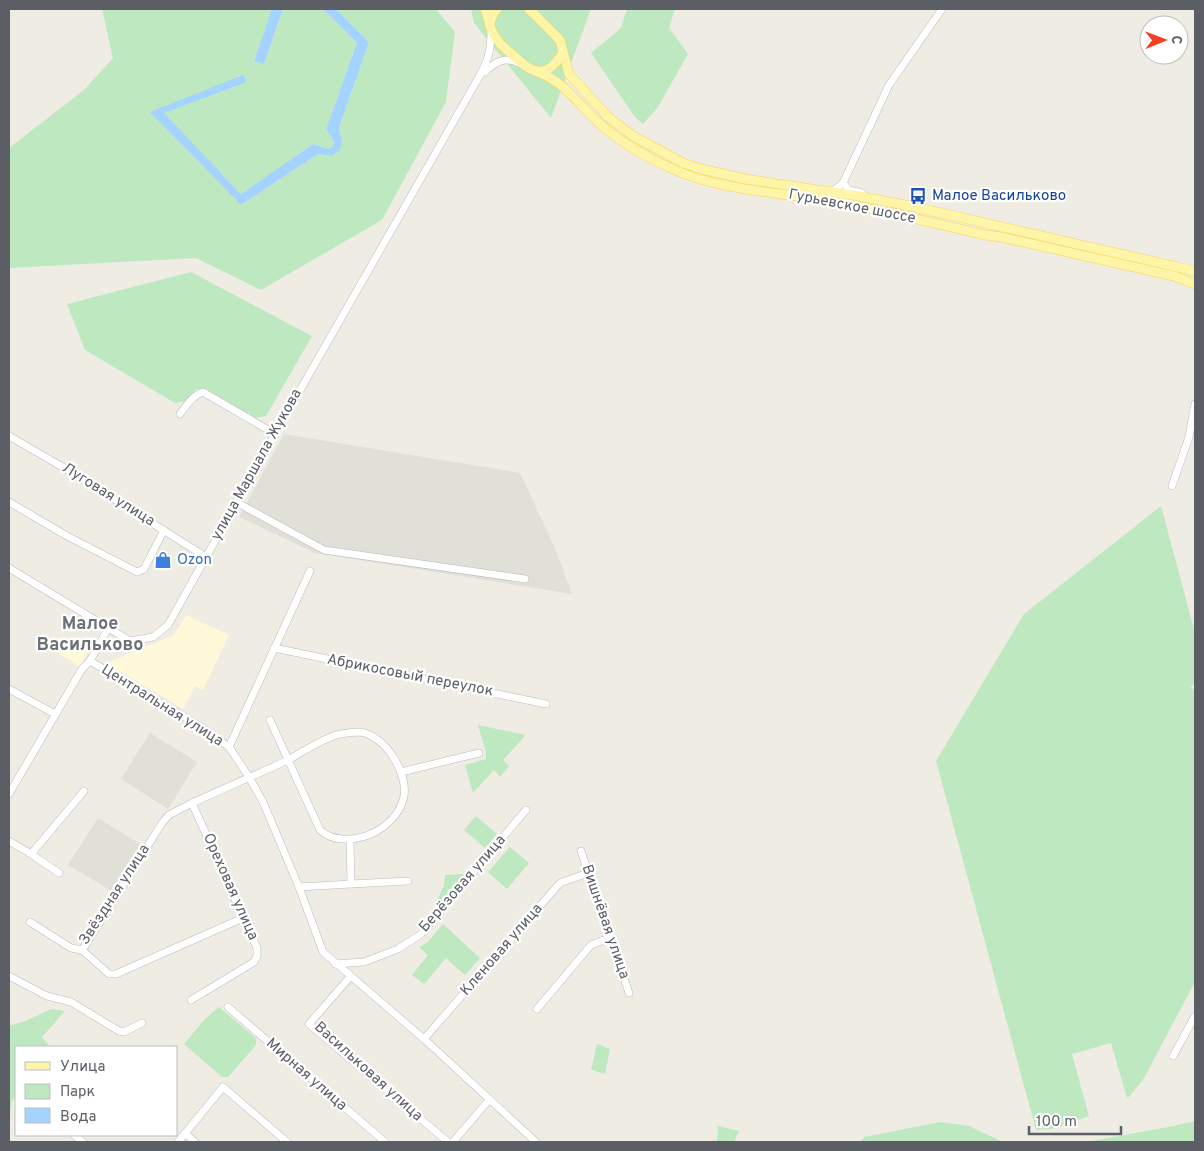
<svg xmlns="http://www.w3.org/2000/svg" width="1204" height="1151" font-family="Overpass,sans-serif">
<style>
.commercial{fill:#fff8d9}
.industrial{fill:#e0dfd8}
.green{fill:#bee8c0}
.water{fill:#a4d3ff}
.lines{fill:none;stroke-linecap:round;stroke-linejoin:round}
.minor-casing{stroke:#b8bbc0;stroke-width:8}
.major-casing{stroke:#fbd351;stroke-width:10}
.minor{stroke:#fff;stroke-width:7}
.major{stroke:#fff5a9;stroke-width:9}
.labels{text-anchor:middle;dominant-baseline:central;stroke-width:4.5;stroke-linejoin:round;paint-order:stroke}
.transit-label{font-size:15px;fill:#164399;stroke:#fff;text-anchor:start}
.street-label{font-size:15px;fill:#5b5f65;stroke:#fff}
.shop-label{font-size:15px;fill:#366cbe;stroke:#fff;text-anchor:start}
.quarter-label{font-size:18px;font-weight:bold;fill:#6c7177;stroke:#fff}
</style>
<rect width="100%" height="100%" fill="#efede3"/>
<g class="commercial">
<polygon points="186,615 229,635 203,690 195,686 183,709 107,663 174,635"/>
<polygon points="60,637 86,651 87,654 79,666 46,646 49,641 52,644"/>
</g>
<g class="industrial">
<polygon points="284,434 520,473 554,546 572,594 315,553 239,517"/>
<polygon points="150,733 197,762 168,809 121,779"/>
<polygon points="98,818 145,847 115,893 68,865"/>
</g>
<g class="green">
<polygon points="102,9 272,9 254,61 264,64 283,9 323,9 357,43 326,129 334,142 333,147 329,149 313,144 241,194 163,113 247,82 151,112 241,205 318,154 331,156 342,141 339,128 369,42 336,9 436,9 455,32 446,102 382,220 261,290 196,258 9,268 9,148 84,90 113,58"/>
<polygon points="471,9 591,9 551,118 474,23"/>
<polygon points="627,9 675,9 669,28 688,54 658,107 643,124 635,117 591,53 621,28"/>
<polygon points="191,272 312,336 266,416 255,418 206,389 196,389 186,401 175,403 85,350 67,304"/>
<polygon points="1161,506 1195,633 1195,685 1190,686 1195,691 1195,982 1144,1078 1130,1096 1127,1098 1111,1043 1072,1054 1089,1116 1052,1129 1036,1130 936,761 1024,614"/>
<polygon points="478,725 526,735 503,760 509,766 500,777 494,770 473,793 465,765 486,759 486,752"/>
<polygon points="476,816 497,834 485,848 464,830"/>
<polygon points="510,847 529,863 507,889 488,872"/>
<polygon points="462,874 466,877 443,903 437,901 444,885 445,875"/>
<polygon points="443,924 480,958 465,975 446,958 424,984 412,975 428,955 419,947 428,942"/>
<polygon points="219,1007 256,1038 256,1045 228,1077 222,1077 184,1044 205,1019"/>
<polygon points="52,1009 65,1011 42,1037 50,1047 16,1047 16,1097 12,1101 9,1120 9,1026 25,1021"/>
<polygon points="597,1044 610,1049 605,1074 591,1070"/>
<polygon points="1195,1121 1195,1142 1086,1142 1174,1126"/>
<polygon points="940,1122 969,1126 1003,1142 861,1142 864,1137"/>
<polygon points="718,1126 739,1131 734,1142 717,1142"/>
</g>
<g class="water">
<polygon points="272,9 283,9 264,64 254,61"/>
<polygon points="323,9 336,9 369,42 339,128 342,141 340,150 331,156 318,154 241,205 150,112 243,75 247,82 164,113 241,194 313,144 329,149 333,147 334,142 326,129 357,43"/>
</g>
<g class="lines">
<g class="minor-casing">
<g id="minor">
<path d="M485,72C495,62 505,56 519,63"/>
<polyline points="843,183 849,190 862,193"/>
<polyline points="832,192 843,183 889,85 942,9"/>
<path d="M180,414C186,406 192,396 203,392L275,434"/>
<polyline points="9,436 66,469 206,557"/>
<polyline points="1172,486 1189,437 1195,404"/>
<polyline points="9,502 67,536 137,572 144,569 164,530"/>
<polyline points="236,502 324,550 525,579"/>
<path d="M9,568L130,641L153,637L168,625L275,434L479,77C489,58 491,51 491,29"/>
<polyline points="274,648 546,704"/>
<polyline points="90,661 201,727 229,747 249,777 263,802 299,887 323,952 424,1039 536,1142"/>
<polyline points="9,689 55,714"/>
<polyline points="229,747 310,571"/>
<polyline points="401,772 479,753"/>
<polyline points="9,794 82,669 90,661 109,627"/>
<polyline points="9,841 31,854 84,791"/>
<polyline points="581,851 629,993"/>
<polyline points="31,854 59,873"/>
<polyline points="351,884 408,881"/>
<polyline points="299,887 351,884 350,840"/>
<polyline points="30,922 71,948 82,950 85,946 162,823 169,815 192,803"/>
<polyline points="82,950 109,974 116,974 243,918"/>
<polyline points="335,964 364,962 398,949 421,934 526,810"/>
<polyline points="9,976 47,996 71,1002 119,1031 124,1032 142,1023"/>
<polyline points="350,977 309,1024 448,1142"/>
<path d="M191,1000L254,962L257,956V948L192,803C225,788 258,774 290,759C302,752 329,735 341,734C347,733 354,732 360,732C385,735 408,773 404,796C401,812 390,823 377,831C361,840 335,844 320,830L270,720"/>
<polyline points="228,1007 385,1142"/>
<polyline points="537,1009 591,945 609,938"/>
<polyline points="424,1039 560,883 588,873"/>
<polyline points="1173,1056 1195,1016"/>
<polyline points="185,1133 195,1142"/>
<polyline points="74,1135 83,1142"/>
<polyline points="178,1142 223,1087 287,1142"/>
<polyline points="453,1142 489,1100"/>
</g>
</g>
<g class="major-casing">
<g id="major">
<path d="M485,9C488,16 489,24 492,31C496,40 505,49 513,55C532,74 546,80 562,54"/>
<polyline points="529,9 560,40 569,74 608,117 633,136 683,163 701,169 745,179 858,196 915,207 1195,271"/>
<polyline points="490,23 494,12 497,9"/>
<path d="M538,72C566,83 577,103 598,122C619,142 648,158 675,170C723,191 779,192 830,201C882,210 934,223 985,235L1001,237L1174,276L1195,284"/>
</g>
</g>
<use href="#minor" class="minor"/>
<use href="#major" class="major"/>
</g>
<defs>
<g id="bus-bare" transform="scale(1.35)"><path d="M-5-6H5V4H4V6H2V4H-2V6H-4V4H-5ZM-3.5-4V0h7V-4ZM-3.5 1.2v1.5H-2V1.2ZM2 1.2v1.5H3.5V1.2Z" fill="#1a4fb4" stroke="#fff" stroke-width="2.5" paint-order="stroke"/></g>
<g id="shop-bare" transform="scale(1.35)"><path d="M-5-2.5h2.3a2.7 3.5 0 0 1 5.4 0H5L5.5 6h-11ZM-1.5-2.5h3a1.5 2.3 0 0 0-3 0Z" fill="#3f7fe0" stroke="#fff" stroke-width="2.5" paint-order="stroke"/></g>
</defs>
<g fill-rule="evenodd">
<use href="#bus-bare" x="918" y="196"/>
<use href="#shop-bare" x="163" y="560"/>
</g>
<g class="labels">
<g class="transit-label">
<text x="932" y="196">Малое Васильково</text>
</g>
<g class="street-label">
<text transform="translate(852 207) rotate(11)">Гурьевское шоссе</text>
<text transform="translate(257 465) rotate(-61)">улица Маршала Жукова</text>
<text transform="translate(108 495) rotate(32)">Луговая улица</text>
<text transform="translate(410 676) rotate(11)">Абрикосовый переулок</text>
<text transform="translate(162 706) rotate(32)">Центральная улица</text>
<text transform="translate(463 884) rotate(-49)">Берёзовая улица</text>
<text transform="translate(230 887) rotate(66)">Ореховая улица</text>
<text transform="translate(115 895) rotate(-57)">Звёздная улица</text>
<text transform="translate(605 922) rotate(71)">Вишнёвая улица</text>
<text transform="translate(502 950) rotate(-49)">Кленовая улица</text>
<text transform="translate(368 1072) rotate(42)">Васильковая улица</text>
<text transform="translate(306 1075) rotate(41)">Мирная улица</text>
</g>
<g class="shop-label">
<text x="177" y="560">Ozon</text>
</g>
<g class="quarter-label">
<text x="90" y="624">Малое<tspan x="90" dy="21">Васильково</tspan></text>
</g>
</g>
<rect width="1204" height="1151" fill="none" stroke="#5b5f65" stroke-width="20"/>
<rect x="15" y="1046" width="162" height="90" fill="#ffffff" stroke="#bdbfc1"/>
<rect x="25" y="1062" width="25" height="8" fill="#fff5a9" stroke="#bdbfc1"/>
<text x="60" y="1071" font-size="15" fill="#5b5f65">Улица</text>
<rect x="25" y="1084" width="25" height="15" fill="#bee8c0" stroke="#bdbfc1"/>
<text x="60" y="1096" font-size="15" fill="#5b5f65">Парк</text>
<rect x="25" y="1108" width="25" height="15" fill="#a4d3ff" stroke="#bdbfc1"/>
<text x="60" y="1121" font-size="15" fill="#5b5f65">Вода</text>
<g transform="translate(1164 40) rotate(89)"><circle r="24" fill="#ffffff" stroke="#bdbfc1"/>
<path d="M0-4L9 19L0 12L-9 19Z" fill="#f53e24"/>
<text y="-8" font-size="14" font-weight="bold" text-anchor="middle" fill="#5b5f65">С</text>
</g>
<path d="M1029 1126v8h92v-8" fill="none" stroke="#5b5f65" stroke-width="2.5"/>
<text x="1036" y="1126" font-size="15" fill="#5b5f65" stroke="#ffffff" stroke-width="4" paint-order="stroke">100 m</text>
</svg>
